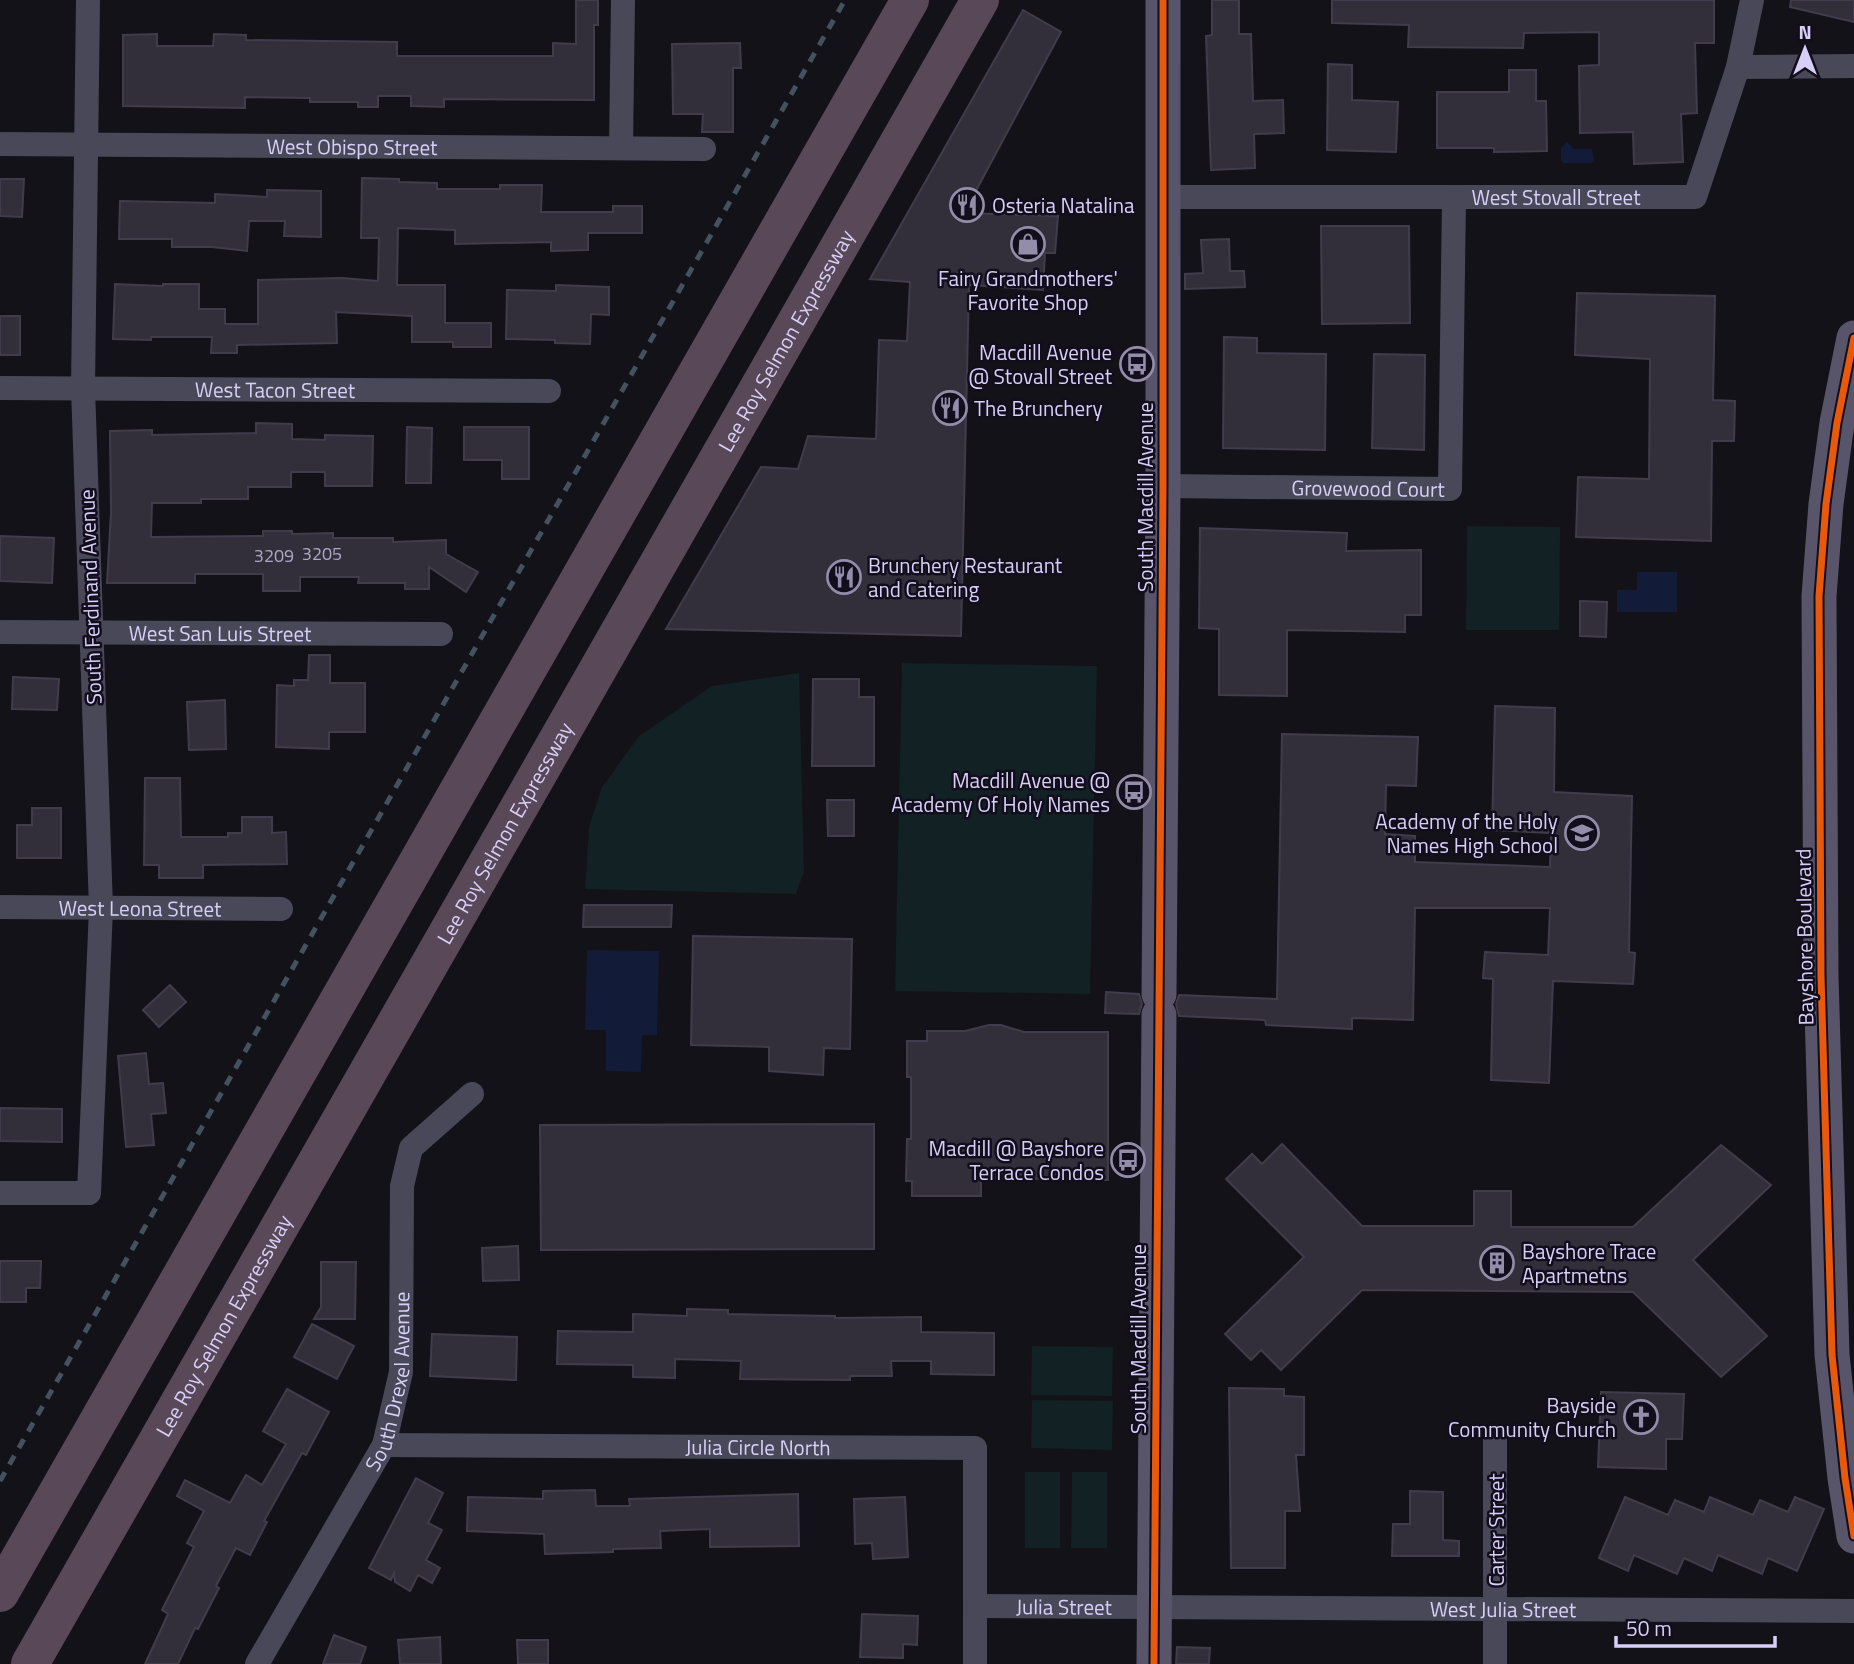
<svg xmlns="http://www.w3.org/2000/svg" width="1854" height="1664" font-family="'Titillium Web',sans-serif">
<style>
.green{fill:#122123}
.water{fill:#121c38}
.building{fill:#322f3a;stroke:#413c4b;stroke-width:2}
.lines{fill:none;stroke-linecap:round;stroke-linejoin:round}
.street{stroke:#494858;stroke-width:24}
.secondary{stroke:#58546a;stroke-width:35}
.highway{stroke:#594858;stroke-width:38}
.rail{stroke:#44525f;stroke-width:5;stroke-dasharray:10 9;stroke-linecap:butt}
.cycleway-casing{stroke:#120e1c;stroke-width:11}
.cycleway{stroke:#e8590c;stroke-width:7}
.labels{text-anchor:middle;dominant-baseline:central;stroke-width:5;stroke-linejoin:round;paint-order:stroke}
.number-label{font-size:18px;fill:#aea7c9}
.street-label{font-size:21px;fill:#d8cff9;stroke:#120e1c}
.poi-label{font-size:21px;fill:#d8cff9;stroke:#120e1c;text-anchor:end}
</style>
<rect width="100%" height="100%" fill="#131218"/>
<g class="green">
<polygon points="1467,526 1560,527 1559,630 1466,630"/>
<polygon points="902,663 1097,666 1090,994 895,991"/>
<polygon points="799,673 804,872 796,894 585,889 589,827 602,787 639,736 712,686"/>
<polygon points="1032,1346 1113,1347 1112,1396 1031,1395"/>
<polygon points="1032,1400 1113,1401 1112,1450 1031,1448"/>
<rect x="1025" y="1472" width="35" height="76"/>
<polygon points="1072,1472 1107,1472 1107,1548 1071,1548"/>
</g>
<g class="water">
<polygon points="1567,142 1574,149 1592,149 1594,160 1591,163 1563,163 1561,160 1561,148"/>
<polygon points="1637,572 1677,572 1677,612 1617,612 1617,590 1637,590"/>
<polygon points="587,950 659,951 657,1035 642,1035 641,1072 606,1071 606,1030 585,1030"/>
</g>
<g class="building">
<polygon points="576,0 598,0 598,25 594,25 594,100 444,99 444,107 411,106 411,96 378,96 378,107 358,107 358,102 310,102 310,98 245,97 245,108 123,106 123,35 157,34 157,46 213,46 214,34 246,35 246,40 397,42 397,56 553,56 553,43 576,44"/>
<polygon points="1212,0 1239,0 1239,34 1251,34 1253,101 1283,100 1284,133 1254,134 1255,168 1211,170 1206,36 1212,35"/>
<polygon points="1332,0 1714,0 1714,43 1695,43 1697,113 1681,114 1683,162 1634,164 1633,132 1580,133 1579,66 1599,65 1599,32 1524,33 1523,48 1408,47 1409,25 1332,23"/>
<polygon points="1791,0 1854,0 1854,22 1790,7"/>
<polygon points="1023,10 1061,32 964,213 1058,216 1055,253 1045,253 1043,290 969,285 961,636 666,629 761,467 798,469 808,436 876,439 879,340 907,341 910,282 870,279"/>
<polygon points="740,43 741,68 733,68 733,132 702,132 703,114 673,114 672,44"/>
<polygon points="1328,64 1352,65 1352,100 1398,102 1396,152 1327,150"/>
<polygon points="1509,70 1536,70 1536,101 1546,101 1547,151 1494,152 1494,148 1437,148 1437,92 1509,92"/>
<polygon points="362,178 399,179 399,182 437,183 437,189 500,189 500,185 542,185 541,212 613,212 613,206 642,206 642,233 588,233 588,250 551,251 551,242 455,244 455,230 398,228 397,285 445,285 445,323 491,323 491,347 453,347 453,342 412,342 412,316 336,312 337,343 237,345 237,353 211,353 212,337 151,337 151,340 113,339 115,284 163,286 163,284 199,284 199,309 225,309 225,324 258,324 258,280 342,278 378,281 379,238 361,238"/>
<polygon points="0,179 24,179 22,217 0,216"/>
<polygon points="267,190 321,191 321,237 284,236 285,221 249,221 247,251 212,247 172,247 172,239 119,239 120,201 215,203 215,194 267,197"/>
<polygon points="1321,226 1409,226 1410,323 1322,324"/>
<polygon points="1229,239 1230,271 1244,271 1245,287 1185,289 1185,274 1203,273 1201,240"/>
<polygon points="556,285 609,287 609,315 591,314 590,344 555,343 555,340 506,339 507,290 556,291"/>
<polygon points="1577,293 1715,296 1713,400 1735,401 1734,441 1712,441 1711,541 1576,537 1578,477 1649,479 1650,359 1575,355"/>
<rect x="0" y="316" width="20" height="39"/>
<polygon points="1224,337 1257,338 1257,353 1326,354 1325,450 1223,448"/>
<polygon points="1374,354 1425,355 1424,450 1372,448"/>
<polygon points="256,423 292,424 292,439 325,440 325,435 373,436 372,486 325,486 325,472 291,472 291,487 248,487 248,499 201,499 201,503 152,503 151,537 263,536 263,531 292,531 292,534 333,533 333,538 393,538 393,542 446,540 446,554 478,572 466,592 429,567 429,589 405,589 405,583 358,583 359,577 300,577 300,591 263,591 263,574 195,574 195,583 107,583 111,512 110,431 152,430 152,435 256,433"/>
<polygon points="407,427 432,428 431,483 406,483"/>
<polygon points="464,427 529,427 529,479 502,479 502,460 464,460"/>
<polygon points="1200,528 1347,533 1346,551 1421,550 1421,615 1405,615 1405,632 1287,630 1287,696 1219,695 1219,629 1199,628"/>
<polygon points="0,536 54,538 52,583 0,581"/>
<polygon points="1580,601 1607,602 1606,637 1580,636"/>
<polygon points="309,655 330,655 330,683 365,683 365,732 329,732 329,749 276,747 277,685 294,686 294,680 308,680"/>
<polygon points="13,677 59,679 57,710 12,709"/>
<polygon points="813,679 859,679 859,697 874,697 874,766 812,766"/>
<polygon points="225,700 226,749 189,750 187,702"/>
<polygon points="1495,706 1555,708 1554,792 1632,796 1629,952 1635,953 1633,984 1553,981 1549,1083 1491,1080 1493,979 1483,978 1485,952 1548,955 1550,908 1415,908 1413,1020 1352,1018 1352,1029 1266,1025 1265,1020 1179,1016 1176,1004 1179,995 1277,999 1282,734 1418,737 1416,786 1386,785 1385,834 1415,836 1415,862 1550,867 1551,833 1492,830"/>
<polygon points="145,778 180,778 181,837 228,837 228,833 242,833 242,817 272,817 272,833 286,832 287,864 203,865 203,878 159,878 159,865 144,865"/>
<polygon points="827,800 854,800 854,836 828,836"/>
<polygon points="32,808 61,808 61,858 17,858 17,825 32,825"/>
<polygon points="584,905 672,905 671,927 583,927"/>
<polygon points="693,936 852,939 850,1049 824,1048 823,1075 769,1071 769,1047 691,1045"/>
<polygon points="170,985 186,1002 159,1027 143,1010"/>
<polygon points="1106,992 1139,994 1142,1004 1139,1014 1105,1013"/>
<polygon points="989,1025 1001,1025 1024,1032 1108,1032 1108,1180 981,1178 981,1196 912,1196 912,1181 906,1181 907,1139 911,1139 911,1077 907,1077 907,1041 927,1041 927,1031 965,1031"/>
<polygon points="146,1053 149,1084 163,1083 166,1113 151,1114 154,1145 126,1147 118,1056"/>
<polygon points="0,1108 62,1109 62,1142 0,1141"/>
<polygon points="874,1124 874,1249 541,1250 540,1125"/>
<polygon points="1282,1144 1362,1226 1474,1226 1474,1191 1511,1191 1511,1227 1633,1227 1721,1145 1771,1185 1693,1260 1767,1336 1721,1377 1633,1292 1362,1290 1281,1370 1261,1350 1251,1360 1225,1334 1304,1257 1226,1179 1252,1154 1262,1164"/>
<polygon points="518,1246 519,1280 483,1281 482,1248"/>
<polygon points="0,1261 41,1261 40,1288 26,1288 26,1302 0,1302"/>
<polygon points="321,1262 356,1262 355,1319 314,1319 321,1307"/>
<polygon points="687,1309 728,1310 728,1314 835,1316 835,1318 921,1317 921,1332 994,1333 994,1375 931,1374 931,1361 891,1361 892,1376 850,1376 850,1380 740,1379 741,1361 675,1359 675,1378 633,1377 633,1365 557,1364 558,1331 633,1332 633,1314 687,1316"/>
<polygon points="312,1324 354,1346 337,1379 294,1357"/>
<polygon points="432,1334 517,1337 516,1380 430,1376"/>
<polygon points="1229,1388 1284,1389 1284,1396 1304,1397 1304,1455 1296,1455 1300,1511 1285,1511 1285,1568 1231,1568"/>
<polygon points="287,1389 329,1412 306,1455 302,1453 264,1521 267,1522 250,1555 236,1548 216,1586 219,1588 198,1629 195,1628 178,1664 145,1664 168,1614 162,1610 194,1547 187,1543 204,1511 177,1496 185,1480 230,1503 246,1475 262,1485 286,1444 263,1431"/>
<polygon points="1601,1392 1684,1394 1682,1439 1666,1439 1666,1469 1598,1467"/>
<polygon points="416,1478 443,1493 428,1523 442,1530 426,1560 440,1568 432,1583 418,1575 410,1591 395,1582 394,1573 391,1580 369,1568"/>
<polygon points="595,1490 596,1506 630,1506 629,1499 798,1494 799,1546 710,1547 710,1529 660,1531 661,1548 613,1549 613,1552 545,1554 544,1534 467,1531 468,1497 543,1499 543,1491"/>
<polygon points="1410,1491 1443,1492 1443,1540 1459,1541 1459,1556 1392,1556 1393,1524 1410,1524"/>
<polygon points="905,1497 908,1557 873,1559 872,1543 855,1544 854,1499"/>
<polygon points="1625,1497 1668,1515 1675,1500 1704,1512 1710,1497 1753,1515 1760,1500 1788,1512 1795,1497 1824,1509 1797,1571 1768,1558 1762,1574 1718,1555 1712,1571 1684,1558 1677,1574 1634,1555 1628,1571 1599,1558"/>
<polygon points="862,1614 918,1616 917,1645 903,1644 903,1658 860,1657"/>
<polygon points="334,1635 366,1647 360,1664 323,1664"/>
<polygon points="440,1637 441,1664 400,1664 398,1640"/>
<polygon points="517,1640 548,1640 548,1664 518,1664"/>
<polygon points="1177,1647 1210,1648 1209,1664 1176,1664"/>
</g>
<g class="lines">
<g class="street">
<polyline points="1738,67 1854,66"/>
<path id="s1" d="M0,144L704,149"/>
<polyline points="621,148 623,0"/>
<path id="s2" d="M1162,197H1695L1738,67L1752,0"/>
<path id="s3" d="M0,388L549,391"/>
<path id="s4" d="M1163,486L1450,489L1454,197"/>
<path id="s5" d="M0,632L441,634"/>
<path id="s6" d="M0,907L281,909"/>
<polyline points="0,1193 89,1193 101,908 83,388 88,0"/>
<polyline points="1495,1437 1495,1664"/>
<path id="s7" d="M384,1445L975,1448V1664"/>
<path id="s8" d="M975,1606L1854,1611"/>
<path id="s9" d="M257,1664L384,1445L401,1372L402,1186L411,1148L472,1094"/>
</g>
<g class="secondary">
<polyline points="1854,338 1837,423 1826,504 1819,596 1821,976 1832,1355 1845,1478 1854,1536"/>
<polyline points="1159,994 1163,486 1163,0"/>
<polyline points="1154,1664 1159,1015"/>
</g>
<g class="highway">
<polyline points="0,1593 910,0"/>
<path id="s10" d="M30,1664L980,0"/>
</g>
<polyline class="rail" points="0,1481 845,0"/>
<g class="cycleway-casing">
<g id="cycleway">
<polyline points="1854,338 1837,423 1826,504 1819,596 1821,976 1832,1355 1845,1478 1854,1536"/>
<polyline points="1154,1664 1163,486 1163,0"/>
</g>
</g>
<use href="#cycleway" class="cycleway"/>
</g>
<defs>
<g id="restaurant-ring" transform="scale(1.75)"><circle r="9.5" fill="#120e1c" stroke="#938daa" stroke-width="1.5"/><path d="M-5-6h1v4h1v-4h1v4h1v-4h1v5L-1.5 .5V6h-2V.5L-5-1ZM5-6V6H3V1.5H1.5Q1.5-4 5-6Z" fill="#938daa"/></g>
<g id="shop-ring" transform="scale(1.75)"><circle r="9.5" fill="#120e1c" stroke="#938daa" stroke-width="1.5"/><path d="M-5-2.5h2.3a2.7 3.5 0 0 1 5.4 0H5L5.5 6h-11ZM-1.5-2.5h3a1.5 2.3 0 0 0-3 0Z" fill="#938daa"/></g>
<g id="bus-ring" transform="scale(1.75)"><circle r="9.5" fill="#120e1c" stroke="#938daa" stroke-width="1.5"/><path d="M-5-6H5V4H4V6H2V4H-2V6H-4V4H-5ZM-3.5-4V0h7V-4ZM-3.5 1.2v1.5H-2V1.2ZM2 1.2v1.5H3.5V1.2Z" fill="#938daa"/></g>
<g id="school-ring" transform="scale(1.75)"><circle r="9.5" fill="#120e1c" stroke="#938daa" stroke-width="1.5"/><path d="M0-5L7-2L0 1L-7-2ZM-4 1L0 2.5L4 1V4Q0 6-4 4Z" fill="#938daa"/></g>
<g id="building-ring" transform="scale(1.75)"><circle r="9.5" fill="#120e1c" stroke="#938daa" stroke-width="1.5"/><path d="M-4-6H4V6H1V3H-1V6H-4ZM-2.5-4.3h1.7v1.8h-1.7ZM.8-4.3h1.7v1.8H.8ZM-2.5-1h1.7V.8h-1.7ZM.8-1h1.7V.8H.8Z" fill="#938daa"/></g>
<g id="church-ring" transform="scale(1.75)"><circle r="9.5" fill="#120e1c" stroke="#938daa" stroke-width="1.5"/><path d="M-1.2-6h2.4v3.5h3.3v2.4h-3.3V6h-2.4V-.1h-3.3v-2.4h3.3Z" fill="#938daa"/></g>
</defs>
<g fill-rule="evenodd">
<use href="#restaurant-ring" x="967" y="205"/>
<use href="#shop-ring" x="1028" y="244"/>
<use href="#bus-ring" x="1137" y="364"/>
<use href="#restaurant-ring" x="950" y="408"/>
<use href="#restaurant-ring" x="844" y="577"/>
<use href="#bus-ring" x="1134" y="792"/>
<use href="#school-ring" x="1582" y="833"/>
<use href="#bus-ring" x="1128" y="1160"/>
<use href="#building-ring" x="1497" y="1263"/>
<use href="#church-ring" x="1641" y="1417"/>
</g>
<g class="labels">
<g class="number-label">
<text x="322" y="553">3205</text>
<text x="274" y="555">3209</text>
</g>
<g class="street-label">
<text stroke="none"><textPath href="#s1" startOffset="352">West Obispo Street</textPath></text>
<text stroke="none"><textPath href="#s2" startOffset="394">West Stovall Street</textPath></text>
<text stroke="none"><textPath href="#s10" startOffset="1524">Lee Roy Selmon Expressway</textPath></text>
<text stroke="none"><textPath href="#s3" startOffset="275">West Tacon Street</textPath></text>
<text stroke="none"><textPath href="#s4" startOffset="205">Grovewood Court</textPath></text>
<text transform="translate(1145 497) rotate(-90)">South Macdill Avenue</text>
<text transform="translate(90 597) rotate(-92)">South Ferdinand Avenue</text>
<text stroke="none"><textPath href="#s5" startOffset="220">West San Luis Street</textPath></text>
<text stroke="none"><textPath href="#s10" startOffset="957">Lee Roy Selmon Expressway</textPath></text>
<text stroke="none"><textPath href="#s6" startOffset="140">West Leona Street</textPath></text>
<text transform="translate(1804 937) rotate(-91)">Bayshore Boulevard</text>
<text stroke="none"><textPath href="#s10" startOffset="390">Lee Roy Selmon Expressway</textPath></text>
<text transform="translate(1138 1339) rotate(-90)">South Macdill Avenue</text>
<text stroke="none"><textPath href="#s9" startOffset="317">South Drexel Avenue</textPath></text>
<text stroke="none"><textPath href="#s7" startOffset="374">Julia Circle North</textPath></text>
<text transform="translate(1496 1530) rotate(-90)">Carter Street</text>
<text stroke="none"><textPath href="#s8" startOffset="89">Julia Street</textPath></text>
<text stroke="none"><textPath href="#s8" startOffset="528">West Julia Street</textPath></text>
</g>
<g class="poi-label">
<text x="992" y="205" text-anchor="start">Osteria Natalina</text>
<text x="1028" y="278" text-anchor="middle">Fairy Grandmothers'<tspan x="1028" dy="24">Favorite Shop</tspan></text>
<text x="1112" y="352">Macdill Avenue<tspan x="1112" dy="24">@ Stovall Street</tspan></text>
<text x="974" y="408" text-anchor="start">The Brunchery</text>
<text x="868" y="565" text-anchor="start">Brunchery Restaurant<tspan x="868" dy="24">and Catering</tspan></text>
<text x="1110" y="780">Macdill Avenue @<tspan x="1110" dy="24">Academy Of Holy Names</tspan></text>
<text x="1558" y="821">Academy of the Holy<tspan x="1558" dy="24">Names High School</tspan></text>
<text x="1104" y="1148">Macdill @ Bayshore<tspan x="1104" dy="24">Terrace Condos</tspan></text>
<text x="1522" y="1251" text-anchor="start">Bayshore Trace<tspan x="1522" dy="24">Apartmetns</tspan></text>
<text x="1616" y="1405">Bayside<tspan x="1616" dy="24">Community Church</tspan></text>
</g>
</g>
<g transform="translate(1805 49)" stroke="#120e1c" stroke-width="5" paint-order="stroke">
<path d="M0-5L12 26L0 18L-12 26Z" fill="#d8cff9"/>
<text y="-10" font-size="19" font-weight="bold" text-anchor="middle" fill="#d8cff9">N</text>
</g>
<path d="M1616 1636v10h159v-10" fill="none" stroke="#d8cff9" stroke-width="3.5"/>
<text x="1626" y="1636" font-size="21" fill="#d8cff9" stroke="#120e1c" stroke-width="5" paint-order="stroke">50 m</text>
</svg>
